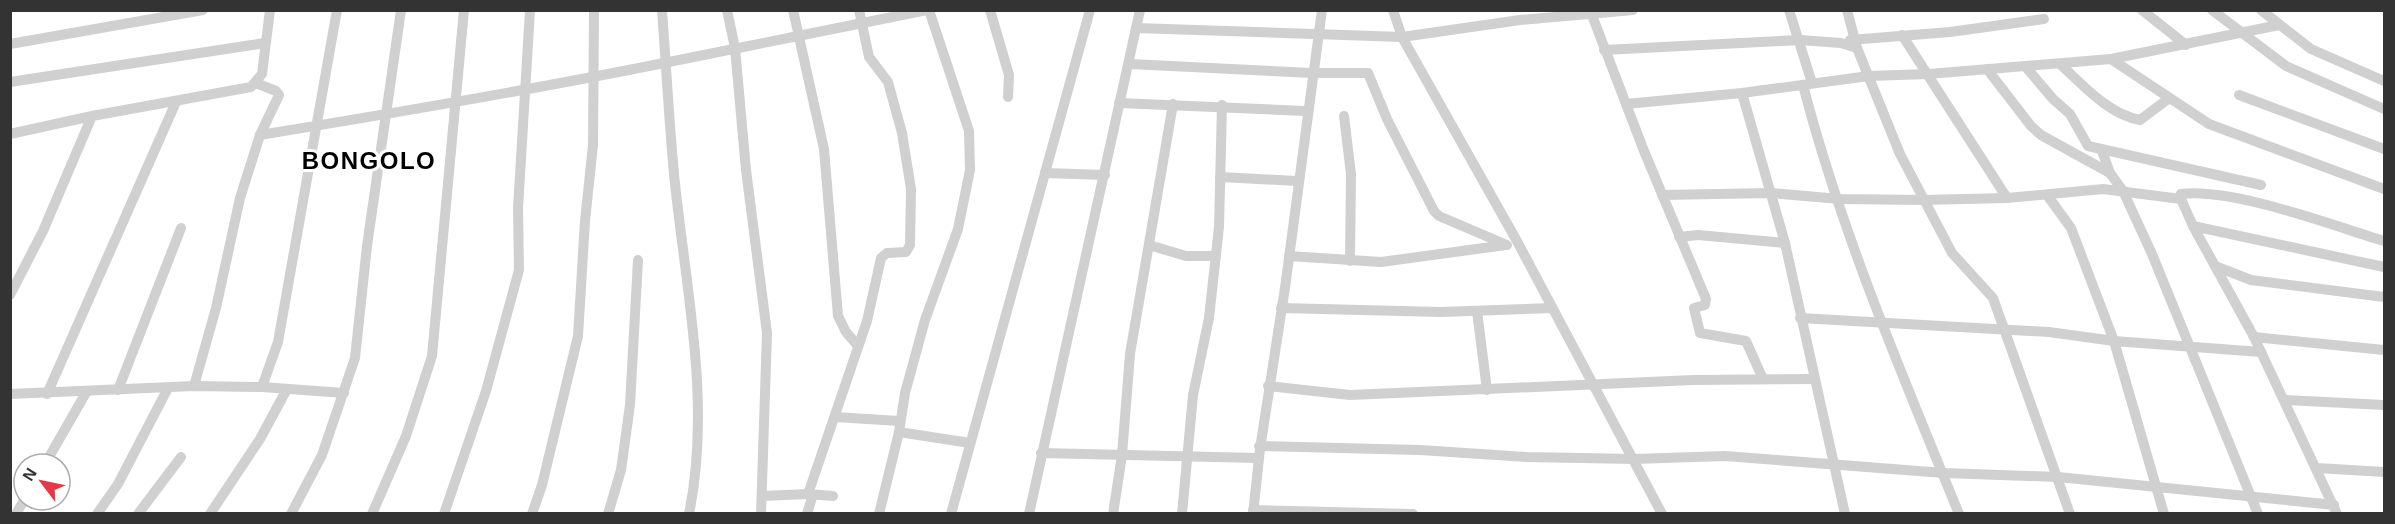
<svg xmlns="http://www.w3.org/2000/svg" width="2395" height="524" font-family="Arial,sans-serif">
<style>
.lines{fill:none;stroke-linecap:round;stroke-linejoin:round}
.minor{stroke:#d0d0d0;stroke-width:10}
.labels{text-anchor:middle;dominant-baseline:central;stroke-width:6;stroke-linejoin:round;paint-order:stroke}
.district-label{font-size:24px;font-weight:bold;letter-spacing:1.5px;fill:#000;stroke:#fff}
</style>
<rect width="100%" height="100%" fill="#fff"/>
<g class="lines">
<g class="minor">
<path d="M662,10C666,65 669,119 674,174C685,286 712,401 689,514"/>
<polyline points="727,10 735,48 746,170 767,333 761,514"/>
<polyline points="793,10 824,149 838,316 846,332 858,346"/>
<polyline points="990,10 1009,75 1008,97"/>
<polyline points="1393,10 1402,37 1518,243 1662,514"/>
<polyline points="1590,10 1644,151 1706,299 1705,305 1694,308 1700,333 1746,341 1763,379"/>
<polyline points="1789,10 1812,83"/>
<polyline points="1847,10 1857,48 1900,154 1952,253 1993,298 2070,514"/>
<polyline points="2142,10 2186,45"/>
<polyline points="2212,10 2286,66 2384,109"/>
<polyline points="2261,10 2311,49 2384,81"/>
<polyline points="1136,28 1402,37 1520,20 1633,10"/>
<polyline points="1902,35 2007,198"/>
<polyline points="1850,40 1950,32 2044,19"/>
<polyline points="10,44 203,10"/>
<polyline points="1604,50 1800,40 1841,43 1857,48"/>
<polyline points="2111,59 2209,124 2384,189"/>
<polyline points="1130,64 1312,73 1368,73 1387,119 1434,211 1439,216 1507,245"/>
<path d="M2060,64C2083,85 2108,114 2140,120L2168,99"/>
<polyline points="2025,66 2053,99 2070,114 2088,146 2261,185"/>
<polyline points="1987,69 2031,126 2041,135 2110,173"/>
<polyline points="10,82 265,43"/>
<path d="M1803,85C1841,232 1902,374 1959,514"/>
<polyline points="1742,93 1785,243 1845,514"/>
<polyline points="2239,95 2384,149"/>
<polyline points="1119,103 1305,111"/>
<polyline points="1626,104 1742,93 1869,76 1929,74 2111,59 2279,25"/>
<polyline points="1344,116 1351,174 1350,261"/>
<polyline points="10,134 92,116 251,87 262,74 270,10"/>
<path d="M260,135C395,113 530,90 664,63C752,46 839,27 927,10"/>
<polyline points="2102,151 2110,173 2123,191 2152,254 2258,514"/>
<polyline points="1045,173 1105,175"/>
<polyline points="1220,177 1297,181"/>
<polyline points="1662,195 1771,193 1840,199 1923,200 2007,198 2103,189 2181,199"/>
<polyline points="2047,195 2071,228 2114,341 2164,514"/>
<polyline points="2181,199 2193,226 2254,337 2337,514"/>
<path d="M2181,199V194C2234,188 2331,225 2384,241"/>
<polyline points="2193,226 2384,267"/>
<polyline points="1679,237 1698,235 1785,243"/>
<polyline points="1149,245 1186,256 1216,256"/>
<polyline points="1289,256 1381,262 1506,245"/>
<polyline points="2215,266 2251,280 2384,297"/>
<polyline points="10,295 43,231 92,116"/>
<polyline points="1281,308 1441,312 1552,308"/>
<polyline points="1477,311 1487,390"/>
<polyline points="1800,318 2049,332 2114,341 2261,352"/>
<polyline points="2254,337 2384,350"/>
<polyline points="194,386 216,308 240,198 260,135 279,95 276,91 256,83"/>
<polyline points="1268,386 1350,395 1693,380 1814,379"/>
<polyline points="262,387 278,342 337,10"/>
<polyline points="118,390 181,228"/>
<polyline points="10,394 194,386 262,387 344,393"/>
<polyline points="47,394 176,102"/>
<polyline points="2285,400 2384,405"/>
<polyline points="835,417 899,421"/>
<polyline points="899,432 970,443"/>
<polyline points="1259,446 1420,450 1527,457 1634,459 1725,456 1944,473 2058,477 2334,505"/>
<polyline points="1041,453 1258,458"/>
<polyline points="45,464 87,391"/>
<polyline points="2317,468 2384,472"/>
<polyline points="808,494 867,321 881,258 887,253 906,252 910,245 911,189 902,133 888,82 869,57 859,10"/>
<polyline points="763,496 808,494 833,496"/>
<polyline points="1253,510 1413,514"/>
<polyline points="16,514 24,500"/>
<polyline points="97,514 118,484 168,388"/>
<polyline points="138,514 181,457"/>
<polyline points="210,514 260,439 287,389"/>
<polyline points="291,514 322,455 355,358 367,246 401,10"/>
<polyline points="372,514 406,436 432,356 464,10"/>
<polyline points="444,514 486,391 519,270 518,208 530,10"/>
<polyline points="532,514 542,485 578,336 585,221 593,145 594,10"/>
<polyline points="608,514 621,470 630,405 638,260"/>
<polyline points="807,514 813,494"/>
<polyline points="879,514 899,432 905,393 925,320 958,229 970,170 969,131 929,10"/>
<polyline points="951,514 1090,10"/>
<polyline points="1029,514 1140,10"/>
<polyline points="1113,514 1122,455 1130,354 1173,104"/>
<polyline points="1182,514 1193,395 1209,318 1219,227 1222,105"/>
<polyline points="1253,514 1260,449 1285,288 1322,10"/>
</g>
</g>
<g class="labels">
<g class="district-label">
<text x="369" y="160">BONGOLO</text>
</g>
</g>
<rect width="2395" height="524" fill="none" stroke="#333333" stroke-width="24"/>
<g transform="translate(42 482) rotate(302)"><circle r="28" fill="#ffffff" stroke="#adadad" stroke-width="1.5"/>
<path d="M0-4.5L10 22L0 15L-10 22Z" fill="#e63946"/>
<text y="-9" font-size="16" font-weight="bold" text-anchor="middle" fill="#333333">N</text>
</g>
</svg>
